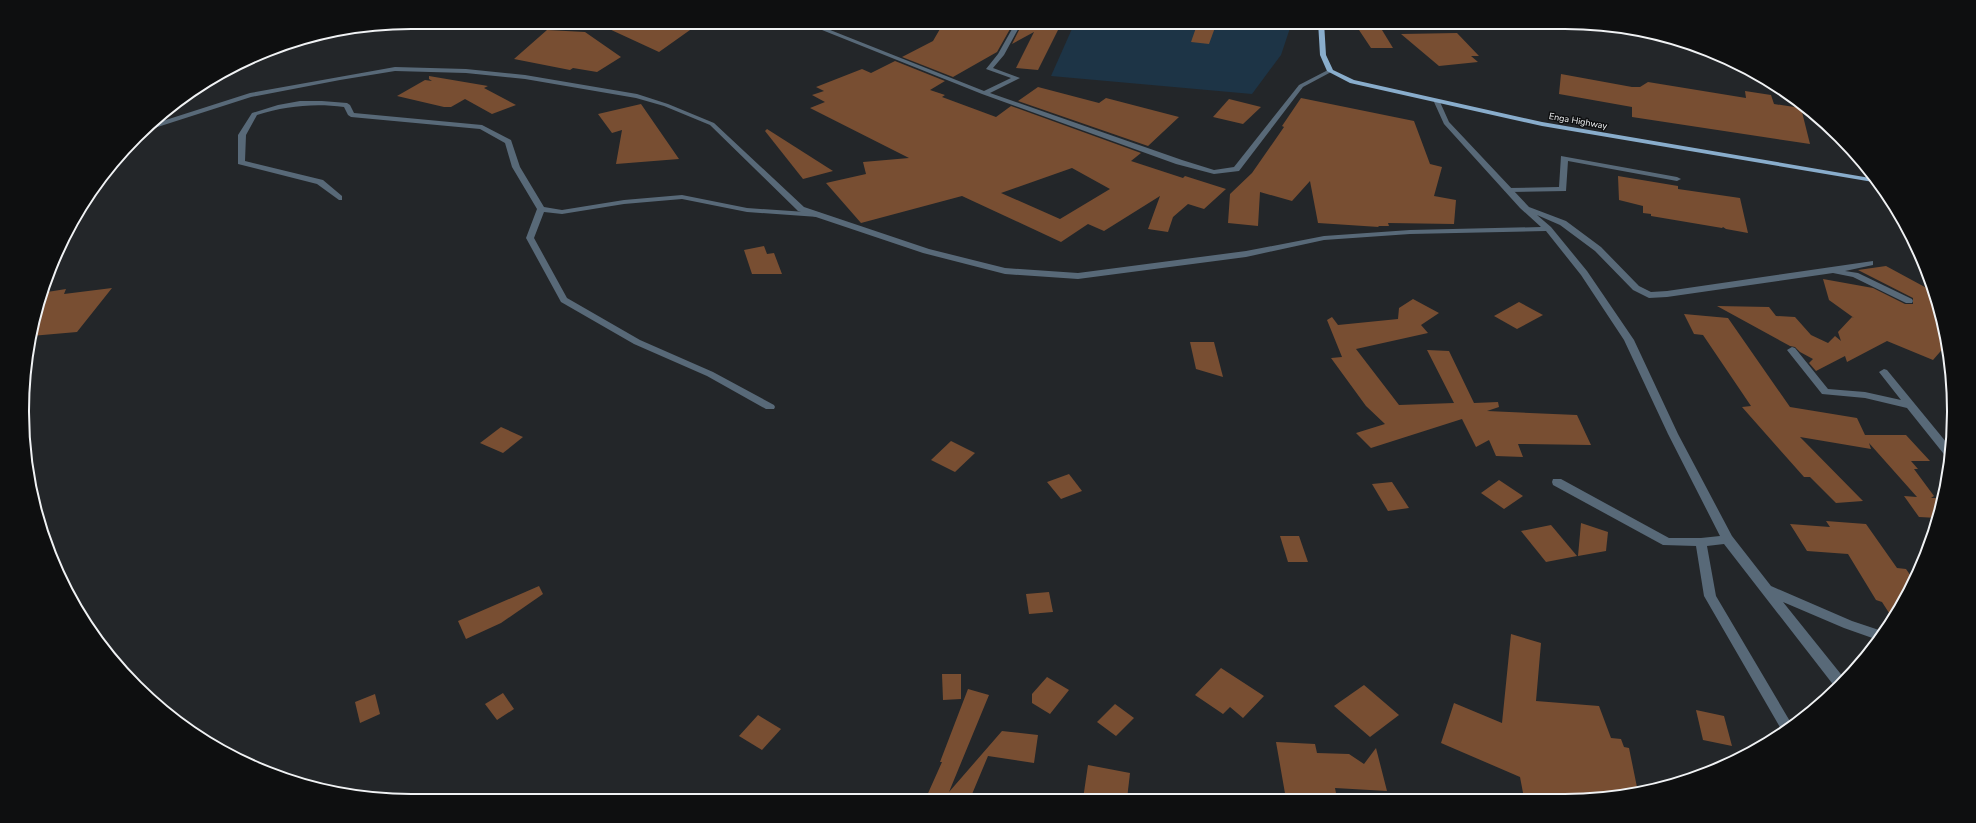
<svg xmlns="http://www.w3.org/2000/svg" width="1976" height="823" font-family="'Nunito Sans',sans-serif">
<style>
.green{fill:#1d3446}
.building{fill:#784e32;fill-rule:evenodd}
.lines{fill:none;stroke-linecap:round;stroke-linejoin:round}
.service{fill:#586978;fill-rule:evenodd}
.minor{fill:#586978;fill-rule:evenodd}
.primary{fill:#89adcc;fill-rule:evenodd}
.labels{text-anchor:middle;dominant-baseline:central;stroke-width:3;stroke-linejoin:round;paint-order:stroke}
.far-street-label{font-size:9px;fill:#f0f2f4;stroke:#0e0f10}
.rim{fill:none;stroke:#f0f2f4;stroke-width:2}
</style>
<rect width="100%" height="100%" fill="#232629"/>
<polygon class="green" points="1075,22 1292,22 1281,55 1252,94 1051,76"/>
<g class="building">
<polygon points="594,22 668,26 666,28 690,30 659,52"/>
<polygon points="944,22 1014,22 997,52 953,77 902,57 933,41"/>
<polygon points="1023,22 1062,22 1038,70 1016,68 1034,32 1012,44"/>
<polygon points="1198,22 1217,22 1209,44 1191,42"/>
<polygon points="547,30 585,32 621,57 597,72 573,68 570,70 514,59"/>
<polygon points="1359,30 1382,30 1393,48 1371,48"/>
<polygon points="1457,33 1479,56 1471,56 1478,62 1439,66 1401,34"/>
<path d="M895,61L945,81L930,90L945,95L942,97L996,117L1011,106L1141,153L1131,161L1183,178L1185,176L1226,189L1204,209L1188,204L1173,217L1168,232L1148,229L1160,196L1104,231L1088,224L1061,242L962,196L861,223L826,183L866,174L863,162L909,158L810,108L825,102L812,95L824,91L816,87L862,69L871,73ZM1072,168L1110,189L1060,219L1001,193Z"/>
<polygon points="1561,74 1632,87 1640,87 1648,82 1746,98 1745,91 1771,95 1774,104 1801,108 1810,144 1632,117 1632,107 1559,94"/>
<polygon points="429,76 488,86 484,88 516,105 492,114 465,99 451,107 444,107 397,96 425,80 432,81 429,79"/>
<polygon points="1038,87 1099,103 1106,98 1179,117 1148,146 1018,101"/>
<polygon points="1301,98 1414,121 1430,164 1442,167 1434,196 1456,200 1454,224 1388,223 1389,226 1378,226 1379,227 1318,223 1310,181 1292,201 1260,192 1258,226 1228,223 1230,194 1252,173 1284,127 1282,126"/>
<polygon points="1229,99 1261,107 1243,124 1213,117"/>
<polygon points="641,104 679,159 616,164 622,130 612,133 598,114"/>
<polygon points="767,129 833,171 803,179 765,131"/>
<polygon points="1618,176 1678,186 1678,189 1740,198 1748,233 1726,229 1723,227 1722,228 1651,216 1651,214 1643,213 1643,206 1619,200"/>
<polygon points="764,246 767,254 774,253 782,274 752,274 744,250"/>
<polygon points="1886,266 1934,292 1941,310 1946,345 1933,360 1887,341 1847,362 1845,356 1816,371 1809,363 1813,359 1800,352 1795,347 1790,346 1717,306 1769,307 1776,316 1795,317 1811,335 1828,343 1835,336 1841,341 1838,332 1852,317 1854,318 1829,300 1823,279 1873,288 1905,304 1913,304 1913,298 1858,270"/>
<polygon points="112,288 77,332 31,336 41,293 66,289 64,294"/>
<polygon points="1413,299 1439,313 1421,325 1428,333 1356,349 1399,405 1454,403 1427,350 1449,351 1474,403 1498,402 1499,407 1487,411 1577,415 1591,445 1518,444 1523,457 1496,456 1489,440 1476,447 1462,419 1371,448 1356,433 1385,424 1366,406 1331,358 1342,357 1327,320 1332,317 1338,325 1398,319 1399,308"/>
<polygon points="1519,302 1543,315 1517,329 1494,316"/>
<polygon points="1684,314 1728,318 1790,407 1857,418 1865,435 1906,435 1930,461 1911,461 1918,469 1914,469 1934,496 1931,498 1936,498 1941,505 1938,518 1919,517 1904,496 1917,497 1869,443 1871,449 1800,437 1863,501 1836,503 1810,477 1804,477 1742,407 1751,406 1703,335 1694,334"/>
<polygon points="1190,342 1214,342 1223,377 1196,369"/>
<polygon points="501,427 523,437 503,453 480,443"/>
<polygon points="951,441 975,453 955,472 931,460"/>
<polygon points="1069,474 1082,491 1061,499 1047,482"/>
<polygon points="1499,480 1523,496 1504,509 1481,493"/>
<polygon points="1392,482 1409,508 1388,511 1372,484"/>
<polygon points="1826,521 1866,524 1897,568 1906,569 1913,579 1893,619 1882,602 1876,600 1848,554 1807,551 1790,524 1830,527"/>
<polygon points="1581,523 1608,532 1606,551 1578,556"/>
<polygon points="1551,525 1577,556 1546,562 1521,531"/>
<polygon points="1280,536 1299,536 1308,562 1288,562"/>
<polygon points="539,586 543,594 501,623 466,639 458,621"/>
<polygon points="1049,592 1053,612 1029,614 1026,594"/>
<polygon points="1511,634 1541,643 1536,701 1599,706 1611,738 1621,739 1624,747 1629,748 1638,792 1616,798 1524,798 1520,777 1441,743 1454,703 1502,723"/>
<polygon points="1221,668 1264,696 1243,718 1230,707 1223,714 1195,695"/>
<polygon points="942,674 961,674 961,699 943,700"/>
<polygon points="1047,677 1069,690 1050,714 1032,703 1032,694"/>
<polygon points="1364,685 1399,715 1370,737 1334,706"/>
<polygon points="968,689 989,695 949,792 1002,731 1038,735 1034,763 988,756 970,799 925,800 942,762 940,762"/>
<polygon points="503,693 514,709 497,720 485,704"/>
<polygon points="375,694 380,714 360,723 355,702"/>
<polygon points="1115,704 1134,718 1116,736 1097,722"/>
<polygon points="1696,710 1724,716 1732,746 1703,740"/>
<polygon points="758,715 781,729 762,750 739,736"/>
<polygon points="1276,742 1315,744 1317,753 1349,754 1364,764 1376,748 1387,791 1335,788 1337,798 1286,799"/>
<polygon points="1088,765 1130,773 1127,799 1083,799"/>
</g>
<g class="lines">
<g class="service">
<path d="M300,101H322L347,103L350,105L354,113L482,125L511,140L520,167L544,207L562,210L624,200L682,195L747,208L821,213V217H818L747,212L682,199L624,204L562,214L544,212L534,238L567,298L640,340L713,372L774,405L775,407L774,409H766L707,376L634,344L561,302L526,238L537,209L512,167L505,143L480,129L351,117L348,115L344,107C314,103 286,106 257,115L246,135L245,161L323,180L342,196V200H339L317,184L238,164V135L252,113L278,105Z"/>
<polygon points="1561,156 1677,177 1681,179 1677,181 1568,161 1566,191 1508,192 1504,190 1508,188 1559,187"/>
</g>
<g class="minor">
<polygon points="802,22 810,22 984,91 1011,78 986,69 998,54 1016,22 1022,22 1004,55 993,68 1020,78 990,93 1182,160 1214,170 1234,167 1299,85 1328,70 1333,71 1303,87 1239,171 1214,174 1176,164 982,94"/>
<polygon points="885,22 927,24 931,22 938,22 928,28 888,24"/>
<polygon points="395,67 466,69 525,75 637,94 668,104 714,123 804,207 929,249 1005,268 1078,273 1246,251 1324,236 1410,230 1541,227 1520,208 1444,124 1434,102 1437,100 1440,102 1449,122 1529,207 1566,221 1601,247 1639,286 1651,292 1667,291 1873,261 1873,265 1845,271 1858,273 1912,299 1913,301 1912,303 1906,303 1853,277 1833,273 1667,297 1649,298 1633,290 1595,251 1560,225 1537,215 1551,227 1587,271 1634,340 1678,434 1732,536 1771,586 1852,621 1885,632 1878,640 1844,628 1783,602 1844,678 1835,687 1724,544 1707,546 1716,596 1791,723 1781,729 1704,596 1696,546 1663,545 1553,485 1552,482 1553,479 1561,479 1669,538 1701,538 1720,536 1668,434 1624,340 1581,275 1546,231 1410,234 1324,240 1246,257 1078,279 1005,274 923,253 798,211 710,125 664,106 636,98 525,79 466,73 395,71 340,80 251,97 142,132 147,126 250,93"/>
<polygon points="1792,347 1795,348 1828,389 1865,392 1901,400 1879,372 1884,369 1887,370 1951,448 1951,459 1947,458 1907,408 1865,398 1822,394 1787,350"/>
</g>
<polygon class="primary" points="1318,22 1324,22 1326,55 1333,70 1354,80 1542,122 1876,179 1879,183 1542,126 1350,83 1327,71 1320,55"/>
</g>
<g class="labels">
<g class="far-street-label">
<text transform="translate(1578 121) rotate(10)">Enga Highway</text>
</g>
</g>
<path d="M0 0H1976V823H0ZM411 29H1565A382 382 0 0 1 1947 411V412A382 382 0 0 1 1565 794H411A382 382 0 0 1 29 412V411A382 382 0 0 1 411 29Z" fill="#0e0f10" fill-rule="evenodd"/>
<path class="rim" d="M411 29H1565A382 382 0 0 1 1947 411V412A382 382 0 0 1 1565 794H411A382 382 0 0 1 29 412V411A382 382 0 0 1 411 29Z"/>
</svg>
